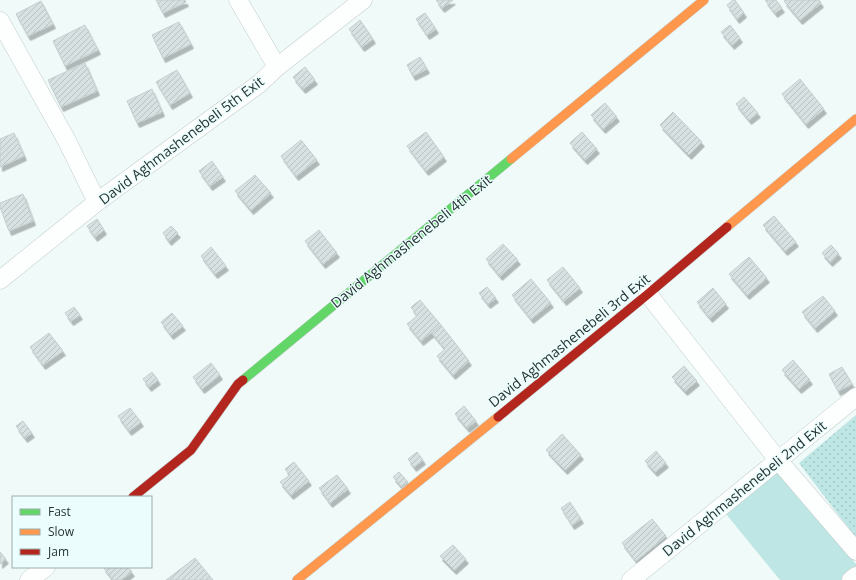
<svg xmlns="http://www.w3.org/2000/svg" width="856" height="580" font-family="'Open Sans',sans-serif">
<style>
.grass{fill:#bee6e4}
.garden{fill:url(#garden-dots)}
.building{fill:url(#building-hatch);stroke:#c4cece;filter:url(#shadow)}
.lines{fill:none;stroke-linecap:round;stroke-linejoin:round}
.street-casing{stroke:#c4cfce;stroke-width:19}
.fast-casing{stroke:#c4cfce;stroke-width:10}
.slow-casing{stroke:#c4cfce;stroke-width:10}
.jam-casing{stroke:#c4cfce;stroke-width:10}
.street{stroke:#fdfefe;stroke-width:18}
.fast{stroke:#63d668;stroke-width:9}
.slow{stroke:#ff974d;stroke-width:9}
.jam{stroke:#b3261e;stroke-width:9}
.labels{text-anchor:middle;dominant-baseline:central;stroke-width:3;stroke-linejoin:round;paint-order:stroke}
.street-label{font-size:14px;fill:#273332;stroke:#ebfefd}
</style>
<defs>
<pattern id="garden-dots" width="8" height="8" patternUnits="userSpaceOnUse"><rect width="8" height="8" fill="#bee6e4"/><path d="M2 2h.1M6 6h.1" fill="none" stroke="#a3c6c4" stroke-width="1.8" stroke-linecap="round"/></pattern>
<pattern id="building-hatch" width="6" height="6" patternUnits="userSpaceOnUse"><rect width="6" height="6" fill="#d7e1e1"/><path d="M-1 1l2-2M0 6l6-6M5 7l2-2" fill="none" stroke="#b9c2c2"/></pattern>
<filter id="shadow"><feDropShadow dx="2.5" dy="4.5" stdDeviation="0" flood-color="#0004"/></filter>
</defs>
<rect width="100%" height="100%" fill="#effaf9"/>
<polygon class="grass" points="777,472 856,564 856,580 780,580 726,514"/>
<polygon class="garden" points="856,415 856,538 799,463"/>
<g class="building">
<polygon points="156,0 185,0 186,2 163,13"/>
<polygon points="436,0 453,0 442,8"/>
<polygon points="733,0 735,0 744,13 737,19 727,5"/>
<polygon points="765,0 776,0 782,8 775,13"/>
<polygon points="786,0 819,0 821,3 800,20 784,1"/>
<polygon points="41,1 53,24 28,36 16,14"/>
<polygon points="425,13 436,29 427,35 416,19"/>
<polygon points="360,20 373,39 362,47 349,29"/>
<polygon points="179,22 191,44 163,58 152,35"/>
<polygon points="85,25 98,50 65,66 53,41"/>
<polygon points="730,25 740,38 732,45 721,32"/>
<polygon points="420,57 427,69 413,76 407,65"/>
<polygon points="85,63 97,91 61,107 48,80"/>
<polygon points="305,67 315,80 303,89 293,77"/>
<polygon points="177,70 190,93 170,105 156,82"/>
<polygon points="800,79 824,109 806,124 782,94"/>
<polygon points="152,89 162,112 137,123 127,101"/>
<polygon points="744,97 758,113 749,120 736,104"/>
<polygon points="605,103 617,117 603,129 591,115"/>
<polygon points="673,112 702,142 689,155 660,125"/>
<polygon points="426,132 444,157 426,171 407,146"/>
<polygon points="582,132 597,149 585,160 570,143"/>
<polygon points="14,133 24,156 0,167 0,139"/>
<polygon points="301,140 317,160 296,176 281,156"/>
<polygon points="212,161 223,177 210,186 199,171"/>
<polygon points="255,175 271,193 251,210 235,191"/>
<polygon points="23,194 33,221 9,231 0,207 0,203"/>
<polygon points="774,216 796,242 785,251 763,225"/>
<polygon points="97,219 104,230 95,237 87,226"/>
<polygon points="171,226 178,233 169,241 163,233"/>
<polygon points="319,230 337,253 323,264 305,241"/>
<polygon points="503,244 518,260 500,276 486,259"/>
<polygon points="831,245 839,254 830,262 822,253"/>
<polygon points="211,247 226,266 215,274 201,256"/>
<polygon points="749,257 767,278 747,295 729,274"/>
<polygon points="563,267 580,288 564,301 547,280"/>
<polygon points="531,279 551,303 531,319 512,295"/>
<polygon points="487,287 496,298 488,304 479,293"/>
<polygon points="713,288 726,304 710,318 697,302"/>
<polygon points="823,296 835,311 815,328 802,312"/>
<polygon points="420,300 441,325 421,341 407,324 417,316 411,307"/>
<polygon points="74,307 80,315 71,321 65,313"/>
<polygon points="172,313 183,326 171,335 161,322"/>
<polygon points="441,325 469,361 453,375 437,356 445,349 432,333"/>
<polygon points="49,333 63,351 43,365 30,347"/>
<polygon points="793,360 810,380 799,389 782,370"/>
<polygon points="211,363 220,375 202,389 193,377"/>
<polygon points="684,366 697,381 685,391 672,377"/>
<polygon points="842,367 852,384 838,391 829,374"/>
<polygon points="152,372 158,380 149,387 143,379"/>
<polygon points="464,406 476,421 467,428 455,414"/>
<polygon points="130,408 141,422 129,431 118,416"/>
<polygon points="23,421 32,433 25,438 16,426"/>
<polygon points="562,434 581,455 565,470 546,450"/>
<polygon points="656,451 666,463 655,472 645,461"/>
<polygon points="417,452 423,460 414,467 408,459"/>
<polygon points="294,462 309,481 291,495 280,482 290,475 285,469"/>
<polygon points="399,472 408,482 402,487 393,477"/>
<polygon points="337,475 348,489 330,503 319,488"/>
<polygon points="570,502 581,519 572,525 561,508"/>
<polygon points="652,519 666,536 636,561 622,543"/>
<polygon points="453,545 466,559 454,570 440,556"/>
<polygon points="0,552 6,559 0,564"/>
<polygon points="195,558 213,580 166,580"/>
<polygon points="103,567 128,567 132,572 121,580 113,580"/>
</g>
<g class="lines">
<g class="street-casing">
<g id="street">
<polyline points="238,0 277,67"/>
<polyline points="0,21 67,141 97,202"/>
<polyline points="0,280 97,202 259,84 277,67 363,0"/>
<polyline points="648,294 778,460 856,551"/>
<polyline points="29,580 46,567"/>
<polyline points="631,580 856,397"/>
<polyline points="851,580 856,576"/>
</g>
</g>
<g class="fast-casing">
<polyline id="fast" points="243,380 511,159"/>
</g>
<g class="slow-casing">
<g id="slow">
<polyline points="511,159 704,0"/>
<polyline points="727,227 856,119"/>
<polyline points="297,580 498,417"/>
</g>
</g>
<g class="jam-casing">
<g id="jam">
<polyline points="498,417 648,294 727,227"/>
<polyline points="133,497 191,450 238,384 243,380"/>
</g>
</g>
<use href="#street" class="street"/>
<use href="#fast" class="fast"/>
<use href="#slow" class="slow"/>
<use href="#jam" class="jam"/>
</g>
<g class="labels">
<g class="street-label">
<text transform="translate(181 140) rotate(-37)">David Aghmashenebeli 5th Exit</text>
<text transform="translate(411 241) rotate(-39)">David Aghmashenebeli 4th Exit</text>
<text transform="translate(569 340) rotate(-39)">David Aghmashenebeli 3rd Exit</text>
<text transform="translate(744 488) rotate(-39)">David Aghmashenebeli 2nd Exit</text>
</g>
</g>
<rect x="12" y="496" width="140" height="72" fill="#ebfefd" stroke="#9dadac"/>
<rect x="20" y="509" width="20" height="6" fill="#63d668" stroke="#9dadac"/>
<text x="48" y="516" font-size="12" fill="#273332">Fast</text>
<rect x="20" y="529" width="20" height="6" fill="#ff974d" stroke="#9dadac"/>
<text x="48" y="536" font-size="12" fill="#273332">Slow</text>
<rect x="20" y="549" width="20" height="6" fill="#b3261e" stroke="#9dadac"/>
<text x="48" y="556" font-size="12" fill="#273332">Jam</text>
</svg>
